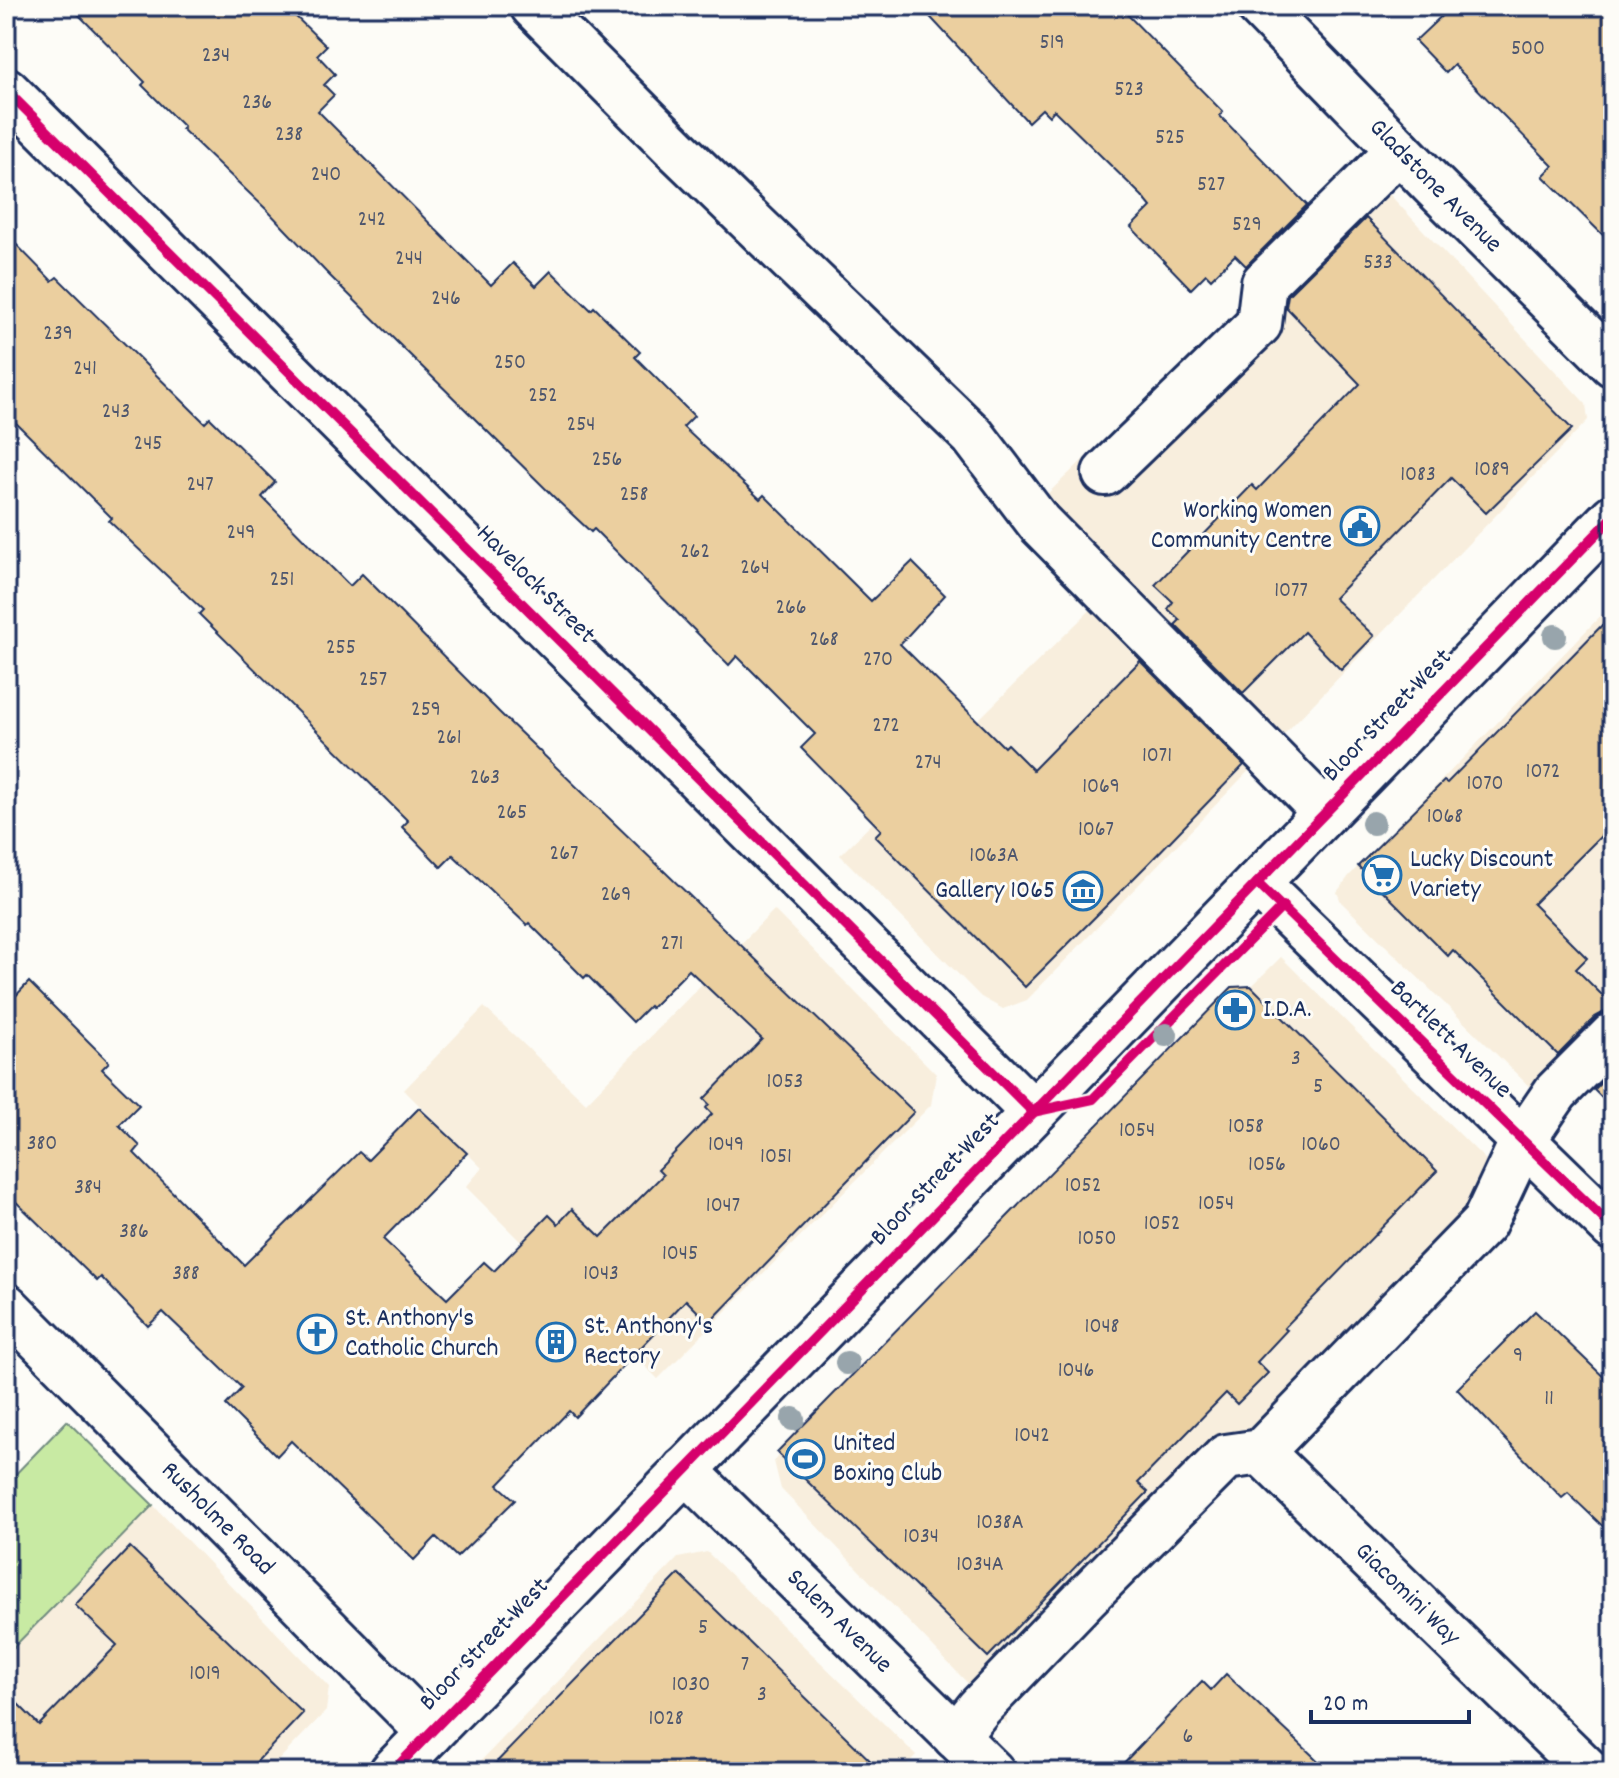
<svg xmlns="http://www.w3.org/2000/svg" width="1619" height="1778" font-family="Dekko,sans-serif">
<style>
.built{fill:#f8eedd}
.green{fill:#c8eaa3;stroke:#728c80;stroke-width:2}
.building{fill:#ebcf9f;stroke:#1b2f5e;stroke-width:2}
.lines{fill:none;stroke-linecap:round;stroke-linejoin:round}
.minor-casing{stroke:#1b2f5e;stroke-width:50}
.major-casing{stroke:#1b2f5e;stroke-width:50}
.minor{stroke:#fdfcf7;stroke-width:44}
.major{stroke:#fdfcf7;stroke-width:44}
.cycleway-casing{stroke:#fdfcf7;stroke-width:15}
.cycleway{stroke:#d6006c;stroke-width:10}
.tree{fill:#98a5ac}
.labels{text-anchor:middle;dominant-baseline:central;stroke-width:6;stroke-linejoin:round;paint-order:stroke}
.number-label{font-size:22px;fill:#4f576e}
.street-label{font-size:26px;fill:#1b2f5e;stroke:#fdfcf7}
.poi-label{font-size:26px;fill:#1b2f5e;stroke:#fdfcf7;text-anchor:start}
</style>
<rect width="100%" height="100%" fill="#fdfcf7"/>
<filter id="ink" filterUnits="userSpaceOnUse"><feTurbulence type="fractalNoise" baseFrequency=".0125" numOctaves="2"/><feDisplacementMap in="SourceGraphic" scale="16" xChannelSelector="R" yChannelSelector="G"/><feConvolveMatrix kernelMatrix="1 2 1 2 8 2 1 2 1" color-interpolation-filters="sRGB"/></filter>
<g filter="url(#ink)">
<g class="built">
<polygon points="1376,180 1586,404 1588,420 1027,1000 1003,1009 981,997 840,855 1121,580 1042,499"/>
<polygon points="1613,603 1613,1015 1537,1094 1341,902 1337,892 1349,876"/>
<polygon points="774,910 936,1074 931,1105 658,1379 466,1187 482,1168 404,1090 484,1007 586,1103"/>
<polygon points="1281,957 1501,1175 1362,1317 1218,1477 1005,1699 1007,1724 781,1489 774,1461"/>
<polygon points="153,1505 329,1687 326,1711 267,1772 6,1772 6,1655"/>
<polygon points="707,1552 916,1755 900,1772 470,1772 678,1558"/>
</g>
<polygon class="green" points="67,1421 153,1505 6,1655 6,1484"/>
<g class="building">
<polygon points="70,6 285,6 326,46 317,55 335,74 324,85 334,95 318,111 491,285 513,263 536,286 551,271 591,310 594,307 640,352 635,357 694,416 683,427 760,499 764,495 871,601 912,562 945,595 900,644 1004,747 1007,744 1033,770 1140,661 1244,765 1148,864 1025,987 875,836 881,830 801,748 815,734 737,656 729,665 594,529 591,532 559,502 326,272 267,210 182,129 184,127 142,85 145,82"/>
<polygon points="920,6 1119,6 1223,112 1220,116 1307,205 1246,266 1235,255 1211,279 1206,274 1191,289 1131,227 1151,207 1142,196 1054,110 1049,116 1042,109 1028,122"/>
<polygon points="1452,6 1613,6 1613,245 1543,176 1553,166 1454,65 1446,73 1415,41"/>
<polygon points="1366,218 1572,429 1486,513 1451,478 1334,598 1374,636 1341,670 1304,632 1243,693 1175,625 1180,620 1168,609 1173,602 1155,585 1252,485 1257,490 1360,384 1286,307 1288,295"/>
<polygon points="6,234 52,281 57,277 205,423 210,418 275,482 262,497 350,586 362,574 499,712 914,1112 709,1323 686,1300 575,1417 569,1411 498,1485 515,1500 457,1557 436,1537 414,1560 291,1441 277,1456 226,1405 242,1388 163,1312 148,1326 101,1277 97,1281 6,1192 6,1006 29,982 109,1062 102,1069 139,1105 119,1125 140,1146 134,1153 244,1265 359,1152 368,1160 419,1108 467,1153 383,1239 447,1299 484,1262 494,1271 549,1215 558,1224 572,1209 601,1237 663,1175 658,1170 712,1114 706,1108 709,1104 704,1099 762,1039 689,970 651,1008 649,1006 633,1022 587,975 584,978 529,923 527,925 453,855 441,867 402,827 408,821 199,614 203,610 109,521 112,518 6,413"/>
<polygon points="1613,614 1613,824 1533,904 1587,958 1576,969 1613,1006 1613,1011 1606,1011 1595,1017 1558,1055 1453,950 1448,956 1358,866 1444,781 1447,783"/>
<polygon points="1251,986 1437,1171 1284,1328 1287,1330 1257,1362 1268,1373 1237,1404 1226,1393 1138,1483 1148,1492 988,1657 777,1452 1232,987"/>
<polygon points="1613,1070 1613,1109 1594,1090"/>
<polygon points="1535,1311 1613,1386 1613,1536 1568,1493 1562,1498 1457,1389"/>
<polygon points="130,1547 303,1713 247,1772 6,1772 6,1692 39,1725 117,1645 75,1605"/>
<polygon points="679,1574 882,1772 487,1772"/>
<polygon points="1226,1674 1330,1772 1115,1772 1202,1681 1211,1690"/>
</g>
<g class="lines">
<g class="minor-casing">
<g id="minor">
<polyline points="533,6 677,150 973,436 1039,523 1325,812"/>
<path id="s1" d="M1259,6L1432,184L1613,364"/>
<polyline points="6,90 1033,1112"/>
<polyline points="1105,473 1259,324 1264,283 1399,150"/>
<polyline points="1257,883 1613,1228"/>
<path id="s2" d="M6,1306L430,1733"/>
<path id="s3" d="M1261,1452L1589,1772"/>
<path id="s4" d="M685,1470L992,1772"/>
<polyline points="956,1737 979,1708 1086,1597 1226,1457 1261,1452 1484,1223 1522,1142 1545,1108 1556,1092 1613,1035"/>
</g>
</g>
<g class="major-casing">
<polyline id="major" points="392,1772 1613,517"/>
</g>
<use href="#minor" class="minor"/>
<use href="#major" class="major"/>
<g class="cycleway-casing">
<g id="cycleway">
<polyline points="6,90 1033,1112"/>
<polyline points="1257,883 1613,1228"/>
<polyline points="1033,1112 1093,1099 1283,906"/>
<polyline points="392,1772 1613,517"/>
</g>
</g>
<use href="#cycleway" class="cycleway"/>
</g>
<g class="tree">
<circle cx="1555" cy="636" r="12"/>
<circle cx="1373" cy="823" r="12"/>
<circle cx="1166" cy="1035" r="12"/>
<circle cx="847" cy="1363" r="12"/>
<circle cx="793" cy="1419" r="12"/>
</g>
</g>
<defs>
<g id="civic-ring" transform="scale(2)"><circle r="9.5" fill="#fdfcf7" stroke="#1f6fb2" stroke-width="1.5"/><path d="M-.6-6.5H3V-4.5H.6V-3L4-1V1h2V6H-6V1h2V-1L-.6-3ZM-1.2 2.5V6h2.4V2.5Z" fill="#1f6fb2"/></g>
<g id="supermarket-ring" transform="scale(2)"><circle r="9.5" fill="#fdfcf7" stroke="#1f6fb2" stroke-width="1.5"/><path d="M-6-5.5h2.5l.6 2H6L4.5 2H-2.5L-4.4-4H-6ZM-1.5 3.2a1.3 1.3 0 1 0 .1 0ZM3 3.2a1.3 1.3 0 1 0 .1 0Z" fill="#1f6fb2"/></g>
<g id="museum-ring" transform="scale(2)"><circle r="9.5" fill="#fdfcf7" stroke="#1f6fb2" stroke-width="1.5"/><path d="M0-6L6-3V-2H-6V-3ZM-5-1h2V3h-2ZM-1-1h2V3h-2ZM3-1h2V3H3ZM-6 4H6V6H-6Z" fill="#1f6fb2"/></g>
<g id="pharmacy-ring" transform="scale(2)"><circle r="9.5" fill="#fdfcf7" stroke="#1f6fb2" stroke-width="1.5"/><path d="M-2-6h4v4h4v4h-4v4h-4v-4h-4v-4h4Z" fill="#1f6fb2"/></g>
<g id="church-ring" transform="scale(2)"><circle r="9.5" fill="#fdfcf7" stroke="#1f6fb2" stroke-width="1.5"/><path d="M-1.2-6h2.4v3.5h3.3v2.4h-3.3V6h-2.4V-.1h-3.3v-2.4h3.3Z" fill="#1f6fb2"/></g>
<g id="building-ring" transform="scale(2)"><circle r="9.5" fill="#fdfcf7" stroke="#1f6fb2" stroke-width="1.5"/><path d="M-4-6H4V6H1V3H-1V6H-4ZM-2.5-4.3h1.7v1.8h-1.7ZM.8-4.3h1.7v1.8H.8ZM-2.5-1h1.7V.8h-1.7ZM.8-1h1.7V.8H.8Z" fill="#1f6fb2"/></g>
<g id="stadium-ring" transform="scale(2)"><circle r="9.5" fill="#fdfcf7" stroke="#1f6fb2" stroke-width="1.5"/><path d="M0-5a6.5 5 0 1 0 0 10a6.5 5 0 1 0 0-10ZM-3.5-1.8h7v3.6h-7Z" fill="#1f6fb2"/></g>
</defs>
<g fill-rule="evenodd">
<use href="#civic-ring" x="1360" y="526"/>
<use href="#supermarket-ring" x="1382" y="875"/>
<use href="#museum-ring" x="1083" y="891"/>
<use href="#pharmacy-ring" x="1235" y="1010"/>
<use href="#church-ring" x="317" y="1334"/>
<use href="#building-ring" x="556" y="1342"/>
<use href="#stadium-ring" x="805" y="1459"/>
</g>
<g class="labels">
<g class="number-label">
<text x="1052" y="43">519</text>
<text x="1528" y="49">500</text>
<text x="216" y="56">234</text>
<text x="1129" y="90">523</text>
<text x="257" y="103">236</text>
<text x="289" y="135">238</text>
<text x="1170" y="138">525</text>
<text x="326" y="175">240</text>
<text x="1211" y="185">527</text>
<text x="372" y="220">242</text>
<text x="1247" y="225">529</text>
<text x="409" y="259">244</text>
<text x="1378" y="263">533</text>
<text x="446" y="299">246</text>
<text x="58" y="334">239</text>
<text x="510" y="363">250</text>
<text x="85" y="369">241</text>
<text x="543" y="396">252</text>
<text x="116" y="412">243</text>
<text x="581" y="425">254</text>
<text x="148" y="444">245</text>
<text x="607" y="460">256</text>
<text x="1492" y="470">1089</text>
<text x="1418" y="475">1083</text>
<text x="200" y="485">247</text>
<text x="634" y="495">258</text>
<text x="241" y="533">249</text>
<text x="695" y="552">262</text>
<text x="755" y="568">264</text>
<text x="282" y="580">251</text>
<text x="1291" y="591">1077</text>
<text x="791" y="608">266</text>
<text x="824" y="640">268</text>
<text x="341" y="648">255</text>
<text x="878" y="660">270</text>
<text x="373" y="680">257</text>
<text x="426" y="710">259</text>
<text x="886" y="726">272</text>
<text x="449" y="738">261</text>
<text x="1157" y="756">1071</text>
<text x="928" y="763">274</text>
<text x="1543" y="772">1072</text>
<text x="485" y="778">263</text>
<text x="1485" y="784">1070</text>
<text x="1101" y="787">1069</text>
<text x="512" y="813">265</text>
<text x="1445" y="817">1068</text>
<text x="1096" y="830">1067</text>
<text x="564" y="854">267</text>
<text x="994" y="856">1063A</text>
<text x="616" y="895">269</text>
<text x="672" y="944">271</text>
<text x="1296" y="1059">3</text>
<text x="785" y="1082">1053</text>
<text x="1318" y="1087">5</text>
<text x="1246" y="1127">1058</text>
<text x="1137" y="1131">1054</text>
<text x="42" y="1144">380</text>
<text x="726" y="1145">1049</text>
<text x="1321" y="1145">1060</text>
<text x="776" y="1157">1051</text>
<text x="1267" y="1165">1056</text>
<text x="1083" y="1186">1052</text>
<text x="88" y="1188">384</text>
<text x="1216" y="1204">1054</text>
<text x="723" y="1206">1047</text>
<text x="1162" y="1224">1052</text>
<text x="134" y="1232">386</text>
<text x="1097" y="1239">1050</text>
<text x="680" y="1254">1045</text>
<text x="186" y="1274">388</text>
<text x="601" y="1274">1043</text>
<text x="1102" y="1327">1048</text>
<text x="1518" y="1356">9</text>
<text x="1076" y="1371">1046</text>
<text x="1549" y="1399">11</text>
<text x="1032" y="1436">1042</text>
<text x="1000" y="1523">1038A</text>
<text x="921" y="1537">1034</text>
<text x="980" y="1565">1034A</text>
<text x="703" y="1628">5</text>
<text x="745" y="1665">7</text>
<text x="205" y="1674">1019</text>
<text x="691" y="1685">1030</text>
<text x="762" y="1695">3</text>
<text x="666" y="1719">1028</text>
<text x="1188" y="1737">6</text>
</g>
<g class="street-label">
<text stroke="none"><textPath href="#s1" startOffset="252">Gladstone Avenue</textPath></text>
<text transform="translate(535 585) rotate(45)">Havelock Street</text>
<text transform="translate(1388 716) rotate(-46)">Bloor Street West</text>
<text transform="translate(1450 1040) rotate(44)">Bartlett Avenue</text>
<text transform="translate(936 1180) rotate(-46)">Bloor Street West</text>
<text stroke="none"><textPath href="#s2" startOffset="300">Rusholme Road</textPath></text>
<text stroke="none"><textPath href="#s3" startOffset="204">Giacomini Way</textPath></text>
<text stroke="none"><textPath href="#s4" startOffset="216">Salem Avenue</textPath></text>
<text transform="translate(485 1645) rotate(-46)">Bloor Street West</text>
</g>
<g class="poi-label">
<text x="1332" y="511" text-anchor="end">Working Women<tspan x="1332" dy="30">Community Centre</tspan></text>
<text x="1410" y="860">Lucky Discount<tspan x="1410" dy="30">Variety</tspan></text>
<text x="1055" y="891" text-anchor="end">Gallery 1065</text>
<text x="1263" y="1010">I.D.A.</text>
<text x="345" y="1319">St. Anthony's<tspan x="345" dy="30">Catholic Church</tspan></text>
<text x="584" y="1327">St. Anthony's<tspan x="584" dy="30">Rectory</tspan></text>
<text x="833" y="1444">United<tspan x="833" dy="30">Boxing Club</tspan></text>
</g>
</g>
<rect width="1619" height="1778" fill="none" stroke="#fdfcf7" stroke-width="32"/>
<rect x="16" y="16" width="1587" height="1746" fill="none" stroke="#1b2f5e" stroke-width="3" filter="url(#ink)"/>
<path d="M1311 1710v12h158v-12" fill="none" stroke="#1b2f5e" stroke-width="4"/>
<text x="1323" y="1710" font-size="24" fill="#1b2f5e" stroke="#fdfcf7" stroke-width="6" paint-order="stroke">20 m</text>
</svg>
